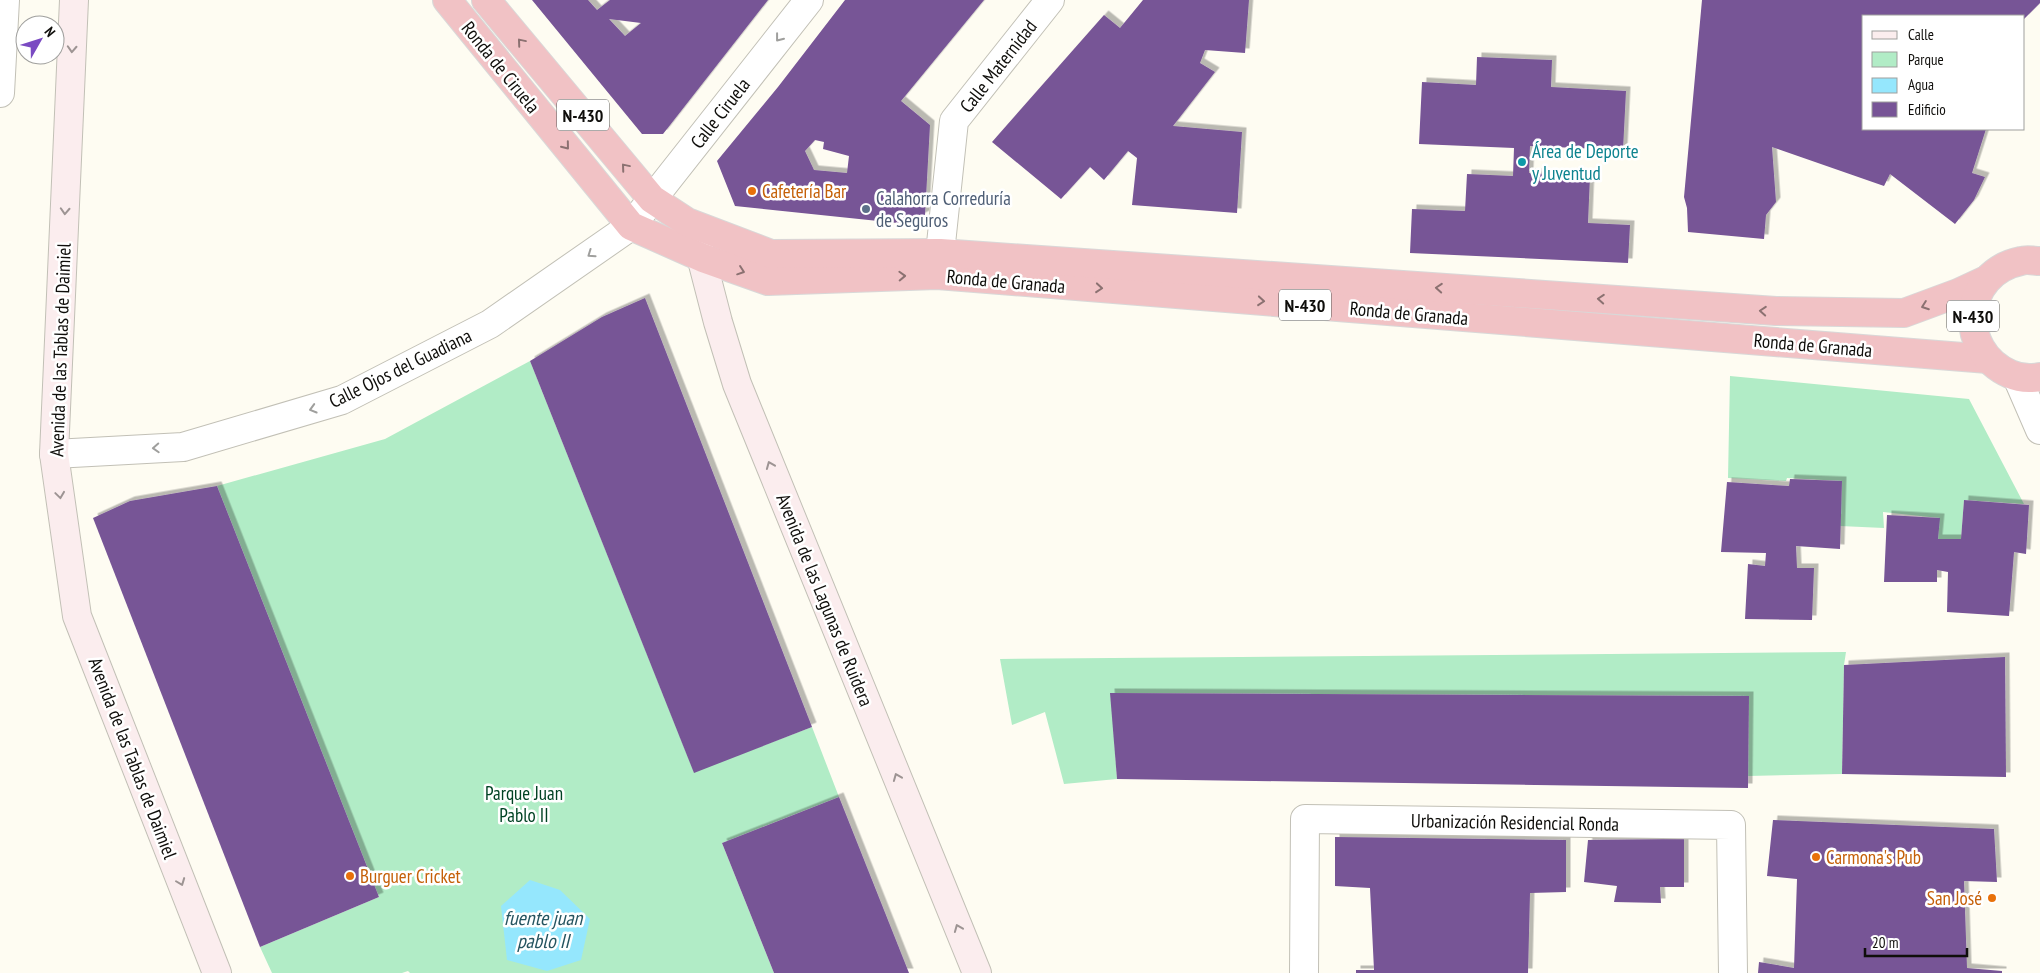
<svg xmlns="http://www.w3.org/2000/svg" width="2040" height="973" viewBox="0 0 2040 973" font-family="'PT Sans Narrow',sans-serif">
  <defs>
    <filter id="shadow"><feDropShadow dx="4.5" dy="-4.5" stdDeviation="0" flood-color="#0004"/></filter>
  </defs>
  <rect width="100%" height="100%" fill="#fefcf2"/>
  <g fill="#b1ecc6">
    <path d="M530,361L694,772L812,727L839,797L722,843L774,973H410L408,971L402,973H272L260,947L379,897L217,486L385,439Z"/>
    <path d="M1730,376L1969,399L2024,504L1964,500L1961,539H1938L1939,518L1883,512L1884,528L1840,526L1842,481L1787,478L1786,481L1728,478Z"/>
    <path d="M1846,652L1844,665L1842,774L1748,776L1749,696L1111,693L1117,779L1064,784L1045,712L1012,725L1000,659Z"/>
  </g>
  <path fill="#95e7fd" d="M530,880L560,890L590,919L581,960L547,971L507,960L501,906Z"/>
  <g fill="#775496" fill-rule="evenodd" filter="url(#shadow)">
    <path d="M532,0H588L597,10L610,0H768L663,134H642ZM609,19L641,23L625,36Z"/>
    <path d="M845,0H984L901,101L930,125L925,215L907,224L735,206L717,161L778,87ZM815,140L824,142L823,149L849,156L847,173L814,170L805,151Z"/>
    <path d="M1143,0H1249L1245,53L1205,50L1200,63L1215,72L1173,126L1242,132L1237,213L1132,205L1137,158L1128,151L1104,180L1090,167L1061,199L992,142L1104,15L1120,28Z"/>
    <path d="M1702,0H2040V3L2024,19V16H1864V129H1986L1972,173L1985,177L1974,200L1955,224L1890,174L1884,186L1772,147L1776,202L1766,215L1764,239L1688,232L1687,208L1684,197Z"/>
    <path d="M1477,57L1552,60L1551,87L1626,91L1623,150L1530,146L1529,173L1590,176L1588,223L1630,225L1628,263L1410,253L1412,209L1465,211L1467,174L1513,176L1514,148L1419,144L1422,82L1476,85Z"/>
    <path d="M645,298L812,727L694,773L530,361L602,317Z"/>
    <path d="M1790,479L1842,481L1840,549L1796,546L1797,568H1814L1812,620L1745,619L1748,564L1765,566L1766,553L1721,552L1727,482L1789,486Z"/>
    <path d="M217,486L379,897L260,947L93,518L130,501Z"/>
    <path d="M1964,500L2029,505L2026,554L2014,552L2009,616L1947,612L1948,572L1937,570V582H1884L1887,515L1940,518L1938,539H1961Z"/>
    <path d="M2005,657L2006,777L1842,774L1844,665Z"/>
    <path d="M1110,693L1749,696L1748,788L1117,779Z"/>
    <path d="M839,797L909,973H774L722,843Z"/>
    <path d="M1773,820L1994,829L1997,882L1964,881L1967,968L2002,971V973H1758L1759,962L1794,968L1797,879L1767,876Z"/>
    <path d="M1335,837L1566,840V892L1530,893L1528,973H1356V970H1374L1370,888L1335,886Z"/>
    <path d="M1684,839V887H1660L1661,903L1614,902L1617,886L1584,882L1588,840Z"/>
  </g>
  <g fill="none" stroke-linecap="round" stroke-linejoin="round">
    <defs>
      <g id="street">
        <path d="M0,93L5,0"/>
        <path d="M940,253L954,121L1050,0"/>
        <path d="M2017,377L2040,430"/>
        <path d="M54,454L183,447L342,400L490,324L631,226L809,0"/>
        <path d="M1304,973L1305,819L1731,825L1733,973"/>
      </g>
      <g id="secondary">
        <path d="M74,0L54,454L77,616L217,973"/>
        <path d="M696,237L718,322L737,384L977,973"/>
      </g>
      <g id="highway">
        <path d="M447,0L631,226L703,258L768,281L937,275L1988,359"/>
        <path d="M486,0L652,199L687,222L771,254L940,253L1776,311L1904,313L1958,293L1986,280"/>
        <path d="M2040,261C2034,261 2027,259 2021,261C1962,273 1956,350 2010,374C2019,378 2030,379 2040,377"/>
      </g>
    </defs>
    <use href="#street" stroke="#c2c0b6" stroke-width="30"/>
    <use href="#secondary" stroke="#c2c0b6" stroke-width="30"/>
    <use href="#highway" stroke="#d9d8d8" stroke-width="30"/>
    <use href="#street" stroke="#fff" stroke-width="28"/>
    <use href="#secondary" stroke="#fbedee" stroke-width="28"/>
    <use href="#highway" stroke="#f1c2c5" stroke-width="28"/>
  </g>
  <defs><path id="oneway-chevron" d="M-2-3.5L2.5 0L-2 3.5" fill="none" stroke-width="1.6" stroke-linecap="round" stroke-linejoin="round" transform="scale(1.25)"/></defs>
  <g stroke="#9f9f9d">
    <use href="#oneway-chevron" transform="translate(779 38) rotate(128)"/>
    <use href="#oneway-chevron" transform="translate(591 254) rotate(145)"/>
    <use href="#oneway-chevron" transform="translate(313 409) rotate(164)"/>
    <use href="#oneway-chevron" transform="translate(156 448) rotate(177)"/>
  </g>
  <g stroke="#8b7171">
    <use href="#oneway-chevron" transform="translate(521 42) rotate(-130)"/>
    <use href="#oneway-chevron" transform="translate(566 146) rotate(51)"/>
    <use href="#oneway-chevron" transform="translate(625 167) rotate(-130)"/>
    <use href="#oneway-chevron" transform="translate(741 271) rotate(19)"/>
    <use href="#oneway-chevron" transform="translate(902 276) rotate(-2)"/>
    <use href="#oneway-chevron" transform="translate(1099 288) rotate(5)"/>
    <use href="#oneway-chevron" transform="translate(1439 288) rotate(-176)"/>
    <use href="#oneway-chevron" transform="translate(1601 299) rotate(-176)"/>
    <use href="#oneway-chevron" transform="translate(1261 301) rotate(5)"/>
    <use href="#oneway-chevron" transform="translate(1925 306) rotate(160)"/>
    <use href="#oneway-chevron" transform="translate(1763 311) rotate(-176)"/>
  </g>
  <g stroke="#9d9493">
    <use href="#oneway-chevron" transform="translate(72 49) rotate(93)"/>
    <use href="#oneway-chevron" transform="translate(65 211) rotate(93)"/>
    <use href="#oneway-chevron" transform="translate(770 465) rotate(-112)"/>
    <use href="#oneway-chevron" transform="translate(60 495) rotate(82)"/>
    <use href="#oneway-chevron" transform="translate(897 777) rotate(-112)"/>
    <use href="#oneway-chevron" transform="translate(181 882) rotate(69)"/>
    <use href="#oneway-chevron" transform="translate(958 928) rotate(-112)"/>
  </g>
  <circle fill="#0f9aa8" stroke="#fff" stroke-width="2" cx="1522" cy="162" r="5"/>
  <g fill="#e8710a" stroke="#fff" stroke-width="2">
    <circle cx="752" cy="191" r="5"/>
    <circle cx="1816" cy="857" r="5"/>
    <circle cx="350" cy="876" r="5"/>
    <circle cx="1992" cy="898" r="5"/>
  </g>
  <circle fill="#5c6f8a" stroke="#fff" stroke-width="2" cx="866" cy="209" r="5"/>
  <g text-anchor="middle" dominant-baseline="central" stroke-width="5" stroke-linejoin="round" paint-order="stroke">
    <g fill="#fff" stroke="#575654" stroke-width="1">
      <rect x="557" y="99.5" width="52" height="31" rx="4"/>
      <rect x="1279" y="289.5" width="52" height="31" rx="4"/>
      <rect x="1947" y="300.5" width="52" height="31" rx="4"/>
    </g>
    <g font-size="18" font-weight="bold" fill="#0f0e0b">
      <text x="583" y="115">N-430</text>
      <text x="1305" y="305">N-430</text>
      <text x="1973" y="316">N-430</text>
    </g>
    <g font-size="19" fill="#0f0e0b" stroke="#fff">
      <text transform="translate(998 66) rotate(-52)">Calle Maternidad</text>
      <text transform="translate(501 67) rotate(51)">Ronda de Ciruela</text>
      <text transform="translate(720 113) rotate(-52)">Calle Ciruela</text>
      <text transform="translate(1006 281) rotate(5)">Ronda de Granada</text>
      <text transform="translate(1409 313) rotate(5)">Ronda de Granada</text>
      <text transform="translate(1813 345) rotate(5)">Ronda de Granada</text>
      <text transform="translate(60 350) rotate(-88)">Avenida de las Tablas de Daimiel</text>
      <text transform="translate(400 368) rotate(-26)">Calle Ojos del Guadiana</text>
      <text transform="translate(825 600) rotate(68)">Avenida de las Lagunas de Ruidera</text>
      <text transform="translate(133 758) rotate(69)">Avenida de las Tablas de Daimiel</text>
      <text transform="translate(1515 822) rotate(1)">Urbanización Residencial Ronda</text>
    </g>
    <g font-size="19" fill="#0d838f" stroke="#fff" text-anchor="start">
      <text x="1532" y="151">Área de Deporte<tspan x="1532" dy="22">y Juventud</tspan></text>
    </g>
    <g font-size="19" fill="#c56008" stroke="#fff" text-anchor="start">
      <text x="762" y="191">Cafetería Bar</text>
      <text x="1826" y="857">Carmona's Pub</text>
      <text x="360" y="876">Burguer Cricket</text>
      <text x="1982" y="898" text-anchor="end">San José</text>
    </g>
    <g font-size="19" fill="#4e5e75" stroke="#fff" text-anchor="start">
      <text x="876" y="198">Calahorra Correduría<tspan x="876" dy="22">de Seguros</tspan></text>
    </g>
    <g font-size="19" fill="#004223" stroke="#fff">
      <text x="524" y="793">Parque Juan<tspan x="524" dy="22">Pablo II</tspan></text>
    </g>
    <g font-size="20" font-style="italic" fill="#255460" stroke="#fff">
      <text x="543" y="918">fuente juan<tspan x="543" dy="23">pablo II</tspan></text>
    </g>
  </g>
  <rect x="1862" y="15" width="162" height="115" fill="#ffffff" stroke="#9f9f9d"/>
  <rect x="1872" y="31" width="25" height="8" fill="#fbedee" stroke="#9f9f9d"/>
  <text x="1908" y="40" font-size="15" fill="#0f0e0b">Calle</text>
  <rect x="1872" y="52" width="25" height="15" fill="#b1ecc6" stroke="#9f9f9d"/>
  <text x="1908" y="65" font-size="15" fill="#0f0e0b">Parque</text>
  <rect x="1872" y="78" width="25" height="15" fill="#95e7fd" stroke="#9f9f9d"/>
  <text x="1908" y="90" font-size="15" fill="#0f0e0b">Agua</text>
  <rect x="1872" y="102" width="25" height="15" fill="#775496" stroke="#9f9f9d"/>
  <text x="1908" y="115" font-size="15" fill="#0f0e0b">Edificio</text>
  <g transform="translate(40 40) rotate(51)"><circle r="24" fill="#ffffff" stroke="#9f9f9d"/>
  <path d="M0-4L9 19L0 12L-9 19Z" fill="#7a4ac2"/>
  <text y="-8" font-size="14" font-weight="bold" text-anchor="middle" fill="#0f0e0b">N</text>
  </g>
  <path d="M1865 948v8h102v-8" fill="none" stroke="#0f0e0b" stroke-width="2.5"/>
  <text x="1872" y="948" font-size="15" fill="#0f0e0b" stroke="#ffffff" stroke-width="4" paint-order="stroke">20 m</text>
</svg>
